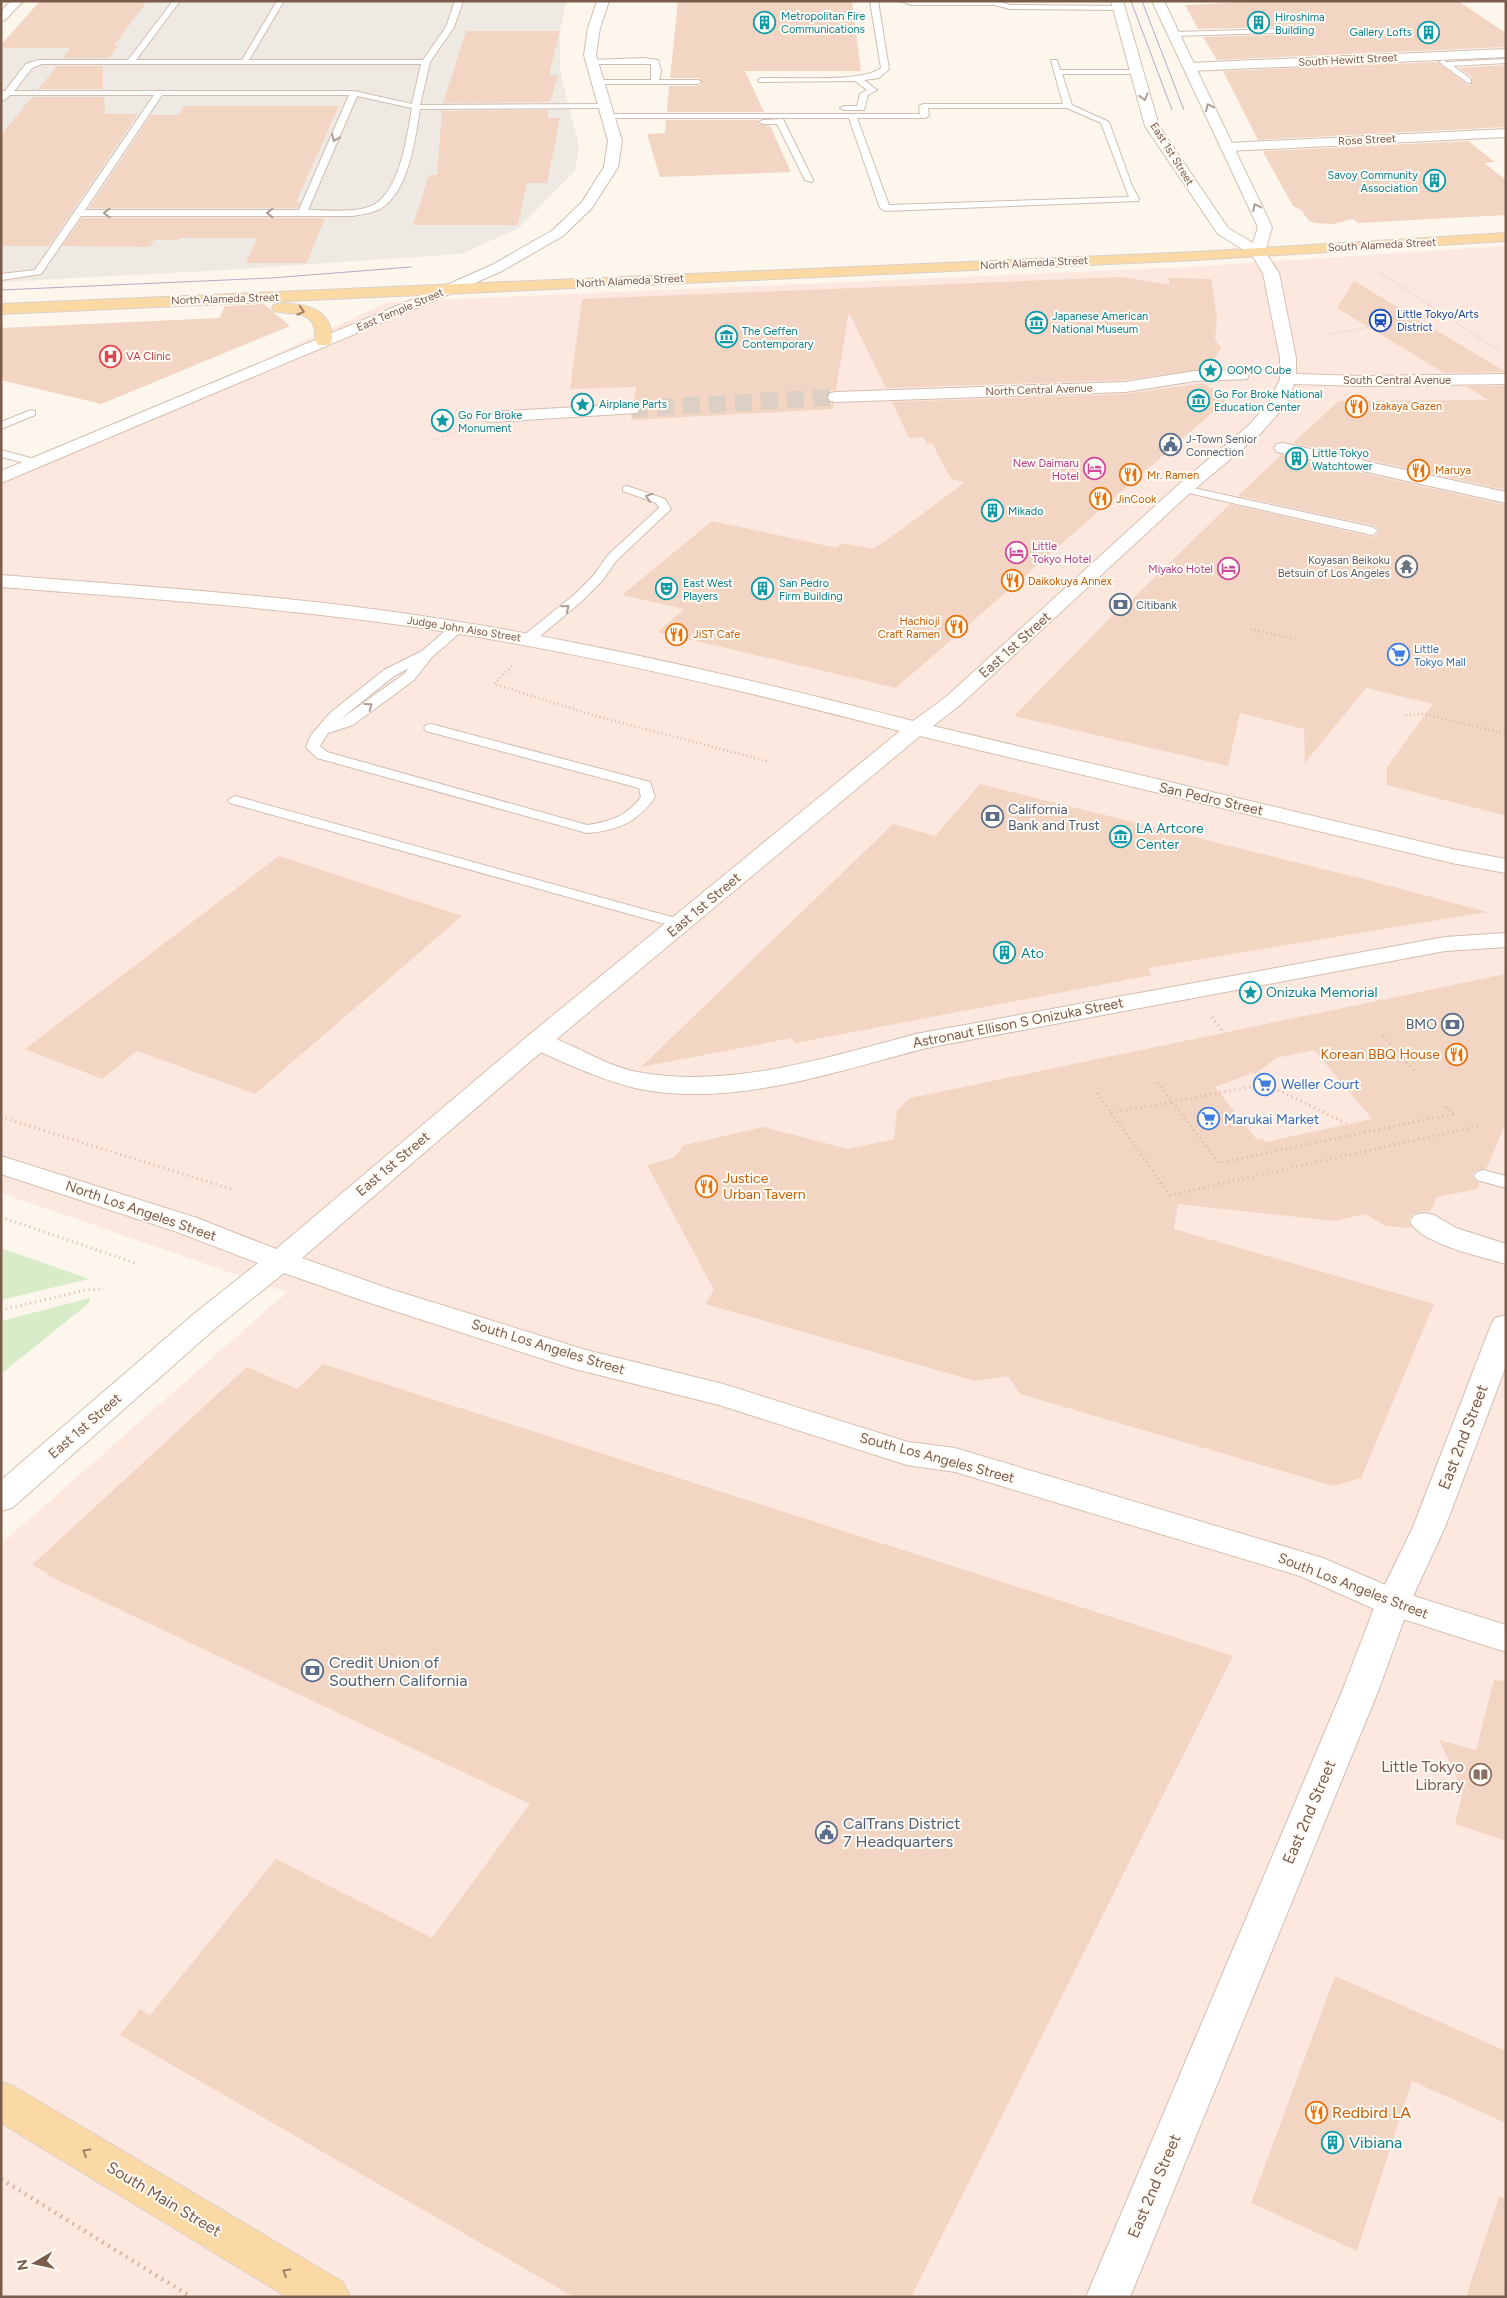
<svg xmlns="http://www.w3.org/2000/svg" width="1507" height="2298" viewBox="0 0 1507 2298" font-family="Figtree,sans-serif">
  <rect width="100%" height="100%" fill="#fdf6ec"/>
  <path fill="#fde8e0" d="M1506,246V2297H1V1544L287,1292L1,1193V482L388,302L1188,267Z"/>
  <path fill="#efe9e4" d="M40,1H567L560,31V70L579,146L575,171L519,228L461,254L226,270L1,282V45Z"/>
  <g fill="#d8ecc9">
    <path d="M1,1248L89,1279L1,1300Z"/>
    <path d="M90,1298L89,1303L1,1374V1321Z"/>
  </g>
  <g fill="#f3d5c3" fill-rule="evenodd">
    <path d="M40,1H147L114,46H118L109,58H63L70,48H1V45Z"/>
    <path d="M678,1H852L861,71H745L764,112H667L669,86H698L704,83L698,78H670Z"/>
    <path d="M1270,1H1458L1506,33V47L1217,60L1203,37L1275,35L1281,30L1278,27L1198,29L1185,5Z"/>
    <path d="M466,31H560L549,75H558L550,102L443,103Z"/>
    <path d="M1437,62L1468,85L1472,84V77L1458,68L1506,65V127L1258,140L1223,71Z"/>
    <path d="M57,66H103V89H38Z"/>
    <path d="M32,97H104L105,114H138L49,246H1V135Z"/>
    <path d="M184,106H339L296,202H301L298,208H89L151,115H178Z"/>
    <path d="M548,110V118H560L547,183H527L518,225H413L429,175H437L442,111Z"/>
    <path d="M666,120H759L758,124L770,126L791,172L660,177L647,134L665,133Z"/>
    <path d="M1468,141L1495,162L1484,163L1506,180V215L1358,223L1353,219L1333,224L1315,223L1309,221L1301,210L1293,206L1264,154V151Z"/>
    <path d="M82,218H325L307,263H246L257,238H179L178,240H154L150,247L62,246Z"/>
    <path d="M1122,277L1169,285V278L1211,279L1217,318L1215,339L1221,349L1206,369L1125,380L886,388L849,313L836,390L830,391L826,396L828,402L834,403L833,409L632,420V415L638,414L642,409L638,404L634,403L636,387L570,389L582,299Z"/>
    <path d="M1354,281L1506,372L1444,373L1337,308Z"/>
    <path d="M264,304L290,326L101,404L1,380V328L219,318L225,306Z"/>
    <path d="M1203,383L1228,399L896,688L658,632L684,609L622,595L712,521L837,548L841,543L873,549L898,532L965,482L951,479L932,443L927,444L924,437L909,438L892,402L1125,394Z"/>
    <path d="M1466,386H1506V490L1293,443L1339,401L1488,400Z"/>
    <path d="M1281,455L1506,505V816L1387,785V767L1433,704L1366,688L1305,763L1304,729L1240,713L1228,766L1014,716L1115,613H1118L1230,504L1372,537L1379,533V529L1372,525L1238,496Z"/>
    <path d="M980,784L1368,880L1487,912L1148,968L1152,975L795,1043L792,1038L641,1067L893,824L935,836Z"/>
    <path d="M279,856L462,916L255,1094L137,1051L102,1079L25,1049Z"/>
    <path d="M1506,974V1123L1486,1169L1476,1170L1472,1175L1476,1181L1480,1183L1477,1189L1437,1197L1430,1212L1424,1211L1412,1214L1408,1222L1412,1227L1408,1228L1385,1226L1366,1214L1334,1221L1178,1204L1174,1229L1434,1304L1361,1478L1333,1486L1020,1394L1008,1376L975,1381L705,1304L714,1290L647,1165L673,1158L684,1145L764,1127L848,1149L894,1139L897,1110L910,1098ZM1314,1050L1372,1119L1265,1142L1262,1138L1257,1140L1215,1087L1261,1070L1276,1058Z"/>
    <path d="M323,1364L1233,1656L911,2297H574L120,2035L140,2009L150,2015L276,1859L432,1938L530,1804L47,1575L49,1574L32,1565L247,1367L297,1389Z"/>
    <path d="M1494,1680L1506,1681V1841L1455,1824L1463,1791L1439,1740L1476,1750Z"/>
    <path d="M1335,1976L1506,2051V2123L1412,2081L1357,2251L1251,2203Z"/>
    <path d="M1499,2197L1506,2198V2297H1466Z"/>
  </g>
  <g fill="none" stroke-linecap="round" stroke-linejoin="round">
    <path stroke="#dcd0c4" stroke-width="17" stroke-dasharray="17 9" stroke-linecap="butt" d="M631,409L836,397"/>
    <defs>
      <g id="service">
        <path d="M173,1H180L136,60H242L277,1H284L249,60H423L446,27L455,1H463L454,27L430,62L420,105L605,104L609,106L605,108L420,109C415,139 409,192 380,209C372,213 362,214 353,216H81L41,274L1,280V274L35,270L154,95H10L3,101L1,91H5L26,64L38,60H128ZM42,64H421L412,104L354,91H14L32,68ZM162,95H349L299,210H85ZM357,96L412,108C407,136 400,196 369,207C350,213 327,210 308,210Z"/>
        <path d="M870,1H878L889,69L879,78L864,80L877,90L868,95L864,110H844L840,108L844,106H857L860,94L867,90L855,81L759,82L758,80L762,78C789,77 862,83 881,68Z"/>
        <path d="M901,1H997L1010,5L1118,6L1122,8L1118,10L1010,9L995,5H911Z"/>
        <path d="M1278,29L1279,31L1275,33L1175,36L1171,34L1175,32Z"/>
        <path d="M644,58L658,60L661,71L659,80H698L702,82L698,84H598L594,82L595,80H651V64H592L588,62L592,60Z"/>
        <path d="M1506,59V63L1453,66L1471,79V83H1468L1439,62L1443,60L1447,62Z"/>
        <path d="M1051,60H1057L1060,70H1137L1141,72L1137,74H1062L1072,105L1109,122L1132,186L1139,199L1138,201L885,211L880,208L849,118H608L604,116L608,114H920L919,106L923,104H1063ZM928,108H1067L1101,123L1129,197L889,205L857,118H925L929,116Z"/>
        <path d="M783,119L813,180L812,182L805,180L777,124H763L759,122L763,120Z"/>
        <path d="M31,410L35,411V415L1,429V422Z"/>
        <path d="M1,450L42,461L44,463L38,466L1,457Z"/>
        <path d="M627,486L665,499L671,509L616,561L602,581L582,601L533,642H523L522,639L523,636L574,595L594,575L608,555L659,508L656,503L623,491V487Z"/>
        <path d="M1184,486L1372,527L1378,531L1372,535L1180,491L1178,489Z"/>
        <path d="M457,624L462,625L463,628L462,631L432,657L414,680L353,725L328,733L320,746L327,752L587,825C610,822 627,816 641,797L639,788L426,731L424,728L426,725L431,724L650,782L655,797C638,822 617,831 587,833L317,758L306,747L311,735L330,713L384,670L422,651L452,625ZM409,668L404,674L338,721L394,676Z"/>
        <path d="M235,796L686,921L689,924L686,927H676L230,803L228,800Z"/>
        <path d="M1483,1170L1506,1176V1188L1477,1180L1474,1176L1477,1172Z"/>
      </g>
      <g id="pedestrian">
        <path d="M1241,370L1247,371L1249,375L1247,379L1195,381L1125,392L836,402L830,401L828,397L830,393L836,392L1125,382L1195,371Z"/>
        <path d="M631,404L637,405L640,409L637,413L492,422L486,421L483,417L486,413L492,412Z"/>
        <path d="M1283,443L1506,492V503L1277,452L1274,448L1277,444Z"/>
        <path d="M1506,933V947L1445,951L921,1049L912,1047L908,1041L912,1035L921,1033L1445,937Z"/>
        <path d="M1424,1213L1434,1215L1456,1228L1506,1244V1264C1480,1256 1424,1245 1410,1222L1414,1215Z"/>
      </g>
      <g id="minor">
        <path d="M11,1H23L5,20L1,21V11Z"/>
        <path d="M1506,49V57L1190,71L1184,67L1190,63Z"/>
        <path d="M1506,129V137L1228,151L1221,147L1228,143Z"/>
        <path d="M538,1033C572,1042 602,1065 637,1072C733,1090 829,1056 921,1033L930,1035L934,1041L930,1047C836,1071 733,1109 635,1088C598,1079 564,1062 529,1047L525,1041L529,1035Z"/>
      </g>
      <g id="tertiary">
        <path d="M597,1H609L600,28L596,55L622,141L618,167L592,208L563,236L502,271L452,293H442L439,290L442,287L492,265L553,230L582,202L604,167L608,141L584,55L588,28Z"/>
        <path d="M1506,1315V1366L1445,1527L1410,1603L1379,1689L1130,2297H1086L1343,1689L1376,1603L1413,1527L1491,1325L1495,1318Z"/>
      </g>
      <g id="secondary">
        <path d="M1111,1H1123L1159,126L1228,228L1253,243L1258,227L1152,1H1164L1272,227L1265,252L1279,273L1296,358V374L1362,376L1506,374V384L1362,386L1294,384L1286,405L1260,434L1190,493L960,705L933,726L1452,849L1506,859V873L1452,863L920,736L547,1047L302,1258L390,1289L586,1350L723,1384L908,1442L955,1448L1323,1558L1404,1593L1506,1625V1652L1381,1612L1300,1576L955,1472L907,1465L719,1405L571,1368L370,1303L284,1273L217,1327L12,1508L1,1511V1480L195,1313L258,1263L177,1232L1,1174V1156L197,1218L276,1249L529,1035L900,731C726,686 550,644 371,621C248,605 124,597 1,587V575C125,585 249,593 372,609C554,633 734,675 913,721L946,697L1178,485L1248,426L1269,403L1280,379V358L1263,273L1252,255L1218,234L1145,126Z"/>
        <path d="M447,285L455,290L452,293L1,483V471Z"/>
      </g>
      <g id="primary">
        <path d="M1506,233V241L1196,260L1,314V304L1196,252Z"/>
        <path d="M280,303C301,304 325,306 331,330C332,336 333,341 330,345H318C314,340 316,333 314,326C308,310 288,315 274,311L272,308L274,305Z"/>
        <path d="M1,2082L15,2087L343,2282L350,2297H287L1,2123Z"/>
      </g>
    </defs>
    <use href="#service" stroke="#d1beb0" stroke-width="2"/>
    <use href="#pedestrian" stroke="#d1beb0" stroke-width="2"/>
    <use href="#minor" stroke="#d1beb0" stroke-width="2"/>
    <use href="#tertiary" stroke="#d1beb0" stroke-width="2"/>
    <use href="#secondary" stroke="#d6c0b0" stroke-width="2"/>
    <use href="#primary" stroke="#dad1cd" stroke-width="2"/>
    <g stroke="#d9b8a5" stroke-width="2" stroke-dasharray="0.5 2.5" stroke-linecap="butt">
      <path d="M1381,273L1499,351"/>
      <path d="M1418,319L1444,315"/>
      <path d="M1326,335L1369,327"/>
      <path d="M430,441L464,430"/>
    </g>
    <g stroke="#d9b8a5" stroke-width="2.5" stroke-dasharray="1 3" stroke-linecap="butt">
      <path d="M1125,597L1132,599"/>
      <path d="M1251,629L1294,639"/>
      <path d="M512,666L494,684L596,716L770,762"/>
      <path d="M1406,715L1424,714L1506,734"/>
    </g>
    <g stroke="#d9b8a5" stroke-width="3" stroke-dasharray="1 4" stroke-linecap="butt">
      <path d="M1212,1017L1224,1033"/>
      <path d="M1383,1036L1415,1072"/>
      <path d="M1255,1072L1265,1084L1348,1124"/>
      <path d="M1265,1084L1172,1102L1219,1163L1453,1114L1445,1106"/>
      <path d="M1097,1093L1170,1195L1478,1126"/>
      <path d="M1111,1113L1172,1102L1157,1082"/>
      <path d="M1,1117L234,1190"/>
      <path d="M1,1217L135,1263"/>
      <path d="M1,1310L86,1290L104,1289"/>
    </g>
    <path stroke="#d9b8a5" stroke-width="4.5" stroke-dasharray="2 5" stroke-linecap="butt" d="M1,2179L191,2297"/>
    <use href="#service" fill="#fff" fill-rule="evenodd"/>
    <use href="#pedestrian" fill="#fff" fill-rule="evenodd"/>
    <use href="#minor" fill="#fff" fill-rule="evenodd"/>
    <use href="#tertiary" fill="#fff" fill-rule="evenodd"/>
    <use href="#secondary" fill="#fff" fill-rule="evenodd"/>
    <use href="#primary" fill="#fbd9a5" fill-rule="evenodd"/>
    <g stroke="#b9a8c9" stroke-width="1">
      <path d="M1131,1L1172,110"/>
      <path d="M1142,1L1184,110"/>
      <path d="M1,290L271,278L411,267"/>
    </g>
  </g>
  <defs><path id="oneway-chevron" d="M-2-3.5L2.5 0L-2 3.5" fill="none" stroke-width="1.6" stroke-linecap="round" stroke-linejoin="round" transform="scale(1.25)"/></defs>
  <g stroke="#af9d94">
    <use href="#oneway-chevron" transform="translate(1144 97) rotate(74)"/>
    <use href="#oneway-chevron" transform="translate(1209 107) rotate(-115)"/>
    <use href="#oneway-chevron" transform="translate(335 138) rotate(114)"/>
    <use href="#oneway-chevron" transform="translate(1256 207) rotate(-115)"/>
    <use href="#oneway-chevron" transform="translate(107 213) rotate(-180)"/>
    <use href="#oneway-chevron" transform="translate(270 213) rotate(-180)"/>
    <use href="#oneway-chevron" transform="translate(649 497) rotate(-162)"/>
    <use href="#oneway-chevron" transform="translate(566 608) rotate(-40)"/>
    <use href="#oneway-chevron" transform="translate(369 706) rotate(-36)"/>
  </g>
  <g stroke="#a18267">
    <use href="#oneway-chevron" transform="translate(301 311) rotate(17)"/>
    <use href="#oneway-chevron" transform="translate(86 2152) rotate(-149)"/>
    <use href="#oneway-chevron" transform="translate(286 2272) rotate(-149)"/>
  </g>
  <defs>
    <symbol id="building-ring" viewBox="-11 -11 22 22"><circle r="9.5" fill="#fffaf3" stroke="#0f9aa8" stroke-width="1.5"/><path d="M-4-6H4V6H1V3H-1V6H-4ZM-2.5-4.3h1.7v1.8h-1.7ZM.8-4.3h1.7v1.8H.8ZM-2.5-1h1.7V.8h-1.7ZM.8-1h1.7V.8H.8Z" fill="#0f9aa8"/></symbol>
    <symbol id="station-ring" viewBox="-11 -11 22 22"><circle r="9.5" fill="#fffaf3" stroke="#1a4fb4" stroke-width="1.5"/><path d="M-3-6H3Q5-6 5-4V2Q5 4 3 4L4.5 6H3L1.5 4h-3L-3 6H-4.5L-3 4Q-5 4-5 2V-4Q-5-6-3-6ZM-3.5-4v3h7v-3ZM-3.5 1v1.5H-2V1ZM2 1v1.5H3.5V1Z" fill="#1a4fb4"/></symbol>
    <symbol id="museum-ring" viewBox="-11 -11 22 22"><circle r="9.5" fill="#fffaf3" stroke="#0f9aa8" stroke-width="1.5"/><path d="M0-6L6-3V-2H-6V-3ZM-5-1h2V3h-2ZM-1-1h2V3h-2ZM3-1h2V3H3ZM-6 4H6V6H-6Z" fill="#0f9aa8"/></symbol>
    <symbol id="hospital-ring" viewBox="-11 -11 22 22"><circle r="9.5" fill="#fffaf3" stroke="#e0444e" stroke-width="1.5"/><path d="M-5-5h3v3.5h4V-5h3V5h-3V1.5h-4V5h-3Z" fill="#e0444e"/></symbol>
    <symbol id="sight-ring" viewBox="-11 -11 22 22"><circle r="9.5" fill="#fffaf3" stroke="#0f9aa8" stroke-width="1.5"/><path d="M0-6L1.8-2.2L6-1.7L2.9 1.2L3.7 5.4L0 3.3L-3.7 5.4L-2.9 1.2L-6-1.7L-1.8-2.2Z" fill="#0f9aa8"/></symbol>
    <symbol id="restaurant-ring" viewBox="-11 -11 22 22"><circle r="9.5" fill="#fffaf3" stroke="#e8710a" stroke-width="1.5"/><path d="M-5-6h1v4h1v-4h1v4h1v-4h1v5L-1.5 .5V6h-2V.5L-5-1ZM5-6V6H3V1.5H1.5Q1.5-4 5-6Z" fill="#e8710a"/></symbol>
    <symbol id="civic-ring" viewBox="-11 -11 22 22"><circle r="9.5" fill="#fffaf3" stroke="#5c6f8a" stroke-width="1.5"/><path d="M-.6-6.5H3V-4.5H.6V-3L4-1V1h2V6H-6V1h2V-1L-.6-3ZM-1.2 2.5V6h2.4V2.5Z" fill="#5c6f8a"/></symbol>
    <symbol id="hotel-ring" viewBox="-11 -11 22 22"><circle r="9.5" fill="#fffaf3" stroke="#d1479c" stroke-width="1.5"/><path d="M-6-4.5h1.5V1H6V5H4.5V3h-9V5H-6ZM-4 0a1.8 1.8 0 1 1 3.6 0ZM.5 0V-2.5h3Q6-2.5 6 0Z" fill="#d1479c"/></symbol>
    <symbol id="temple-ring" viewBox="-11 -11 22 22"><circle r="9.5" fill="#fffaf3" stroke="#6b7280" stroke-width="1.5"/><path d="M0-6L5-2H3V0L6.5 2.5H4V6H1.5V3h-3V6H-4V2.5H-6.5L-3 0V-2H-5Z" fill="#6b7280"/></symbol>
    <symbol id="theatre-ring" viewBox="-11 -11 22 22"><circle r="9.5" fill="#fffaf3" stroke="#0f9aa8" stroke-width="1.5"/><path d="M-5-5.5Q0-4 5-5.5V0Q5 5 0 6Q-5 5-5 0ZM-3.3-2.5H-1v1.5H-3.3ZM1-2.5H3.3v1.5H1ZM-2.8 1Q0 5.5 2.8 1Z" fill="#0f9aa8"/></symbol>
    <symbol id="bank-ring" viewBox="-11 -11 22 22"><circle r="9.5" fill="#fffaf3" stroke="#5c6f8a" stroke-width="1.5"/><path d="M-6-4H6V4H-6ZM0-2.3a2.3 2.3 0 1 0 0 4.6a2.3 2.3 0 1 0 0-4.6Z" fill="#5c6f8a"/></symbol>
    <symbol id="supermarket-ring" viewBox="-11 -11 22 22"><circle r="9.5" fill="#fffaf3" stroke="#3f7fe0" stroke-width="1.5"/><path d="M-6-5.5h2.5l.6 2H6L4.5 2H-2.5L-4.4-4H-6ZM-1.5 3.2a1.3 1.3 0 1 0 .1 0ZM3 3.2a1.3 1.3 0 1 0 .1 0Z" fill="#3f7fe0"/></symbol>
    <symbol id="library-ring" viewBox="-11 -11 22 22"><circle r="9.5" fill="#fffaf3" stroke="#8d6e63" stroke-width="1.5"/><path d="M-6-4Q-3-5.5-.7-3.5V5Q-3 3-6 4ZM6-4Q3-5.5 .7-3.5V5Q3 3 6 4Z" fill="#8d6e63"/></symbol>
  </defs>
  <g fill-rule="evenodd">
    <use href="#building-ring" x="752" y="10" width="25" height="25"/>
    <use href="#building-ring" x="1246" y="10" width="25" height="25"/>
    <use href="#building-ring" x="1416" y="20" width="25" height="25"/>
    <use href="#building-ring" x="1422" y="168" width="25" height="25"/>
    <use href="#station-ring" x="1368" y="308" width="25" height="25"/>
    <use href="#museum-ring" x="1024" y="310" width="25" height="25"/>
    <use href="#museum-ring" x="714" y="324" width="25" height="25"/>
    <use href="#hospital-ring" x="98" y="344" width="25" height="25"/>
    <use href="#sight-ring" x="1198" y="358" width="25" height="25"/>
    <use href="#museum-ring" x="1186" y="388" width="25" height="25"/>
    <use href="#sight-ring" x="570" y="392" width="25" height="25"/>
    <use href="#restaurant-ring" x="1344" y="394" width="25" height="25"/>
    <use href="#sight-ring" x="430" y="408" width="25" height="25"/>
    <use href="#civic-ring" x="1158" y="432" width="25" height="25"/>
    <use href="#building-ring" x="1284" y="446" width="25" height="25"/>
    <use href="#hotel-ring" x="1082" y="456" width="25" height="25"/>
    <use href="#restaurant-ring" x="1406" y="458" width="25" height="25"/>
    <use href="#restaurant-ring" x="1118" y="462" width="25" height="25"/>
    <use href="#restaurant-ring" x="1088" y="486" width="25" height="25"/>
    <use href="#building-ring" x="980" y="498" width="25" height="25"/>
    <use href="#hotel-ring" x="1004" y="540" width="25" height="25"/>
    <use href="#temple-ring" x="1394" y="554" width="25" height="25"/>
    <use href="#hotel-ring" x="1216" y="556" width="25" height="25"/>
    <use href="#restaurant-ring" x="1000" y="568" width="25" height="25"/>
    <use href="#theatre-ring" x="654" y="576" width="25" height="25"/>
    <use href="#building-ring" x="750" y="576" width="25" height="25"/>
    <use href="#bank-ring" x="1108" y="592" width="25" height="25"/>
    <use href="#restaurant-ring" x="944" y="614" width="25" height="25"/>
    <use href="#restaurant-ring" x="664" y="622" width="25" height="25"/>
    <use href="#supermarket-ring" x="1386" y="642" width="25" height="25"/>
    <use href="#bank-ring" x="980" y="804" width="25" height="25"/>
    <use href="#museum-ring" x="1108" y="824" width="25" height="25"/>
    <use href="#building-ring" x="992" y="940" width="25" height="25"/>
    <use href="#sight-ring" x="1238" y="980" width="25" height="25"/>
    <use href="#bank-ring" x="1440" y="1012" width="25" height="25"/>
    <use href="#restaurant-ring" x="1444" y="1042" width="25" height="25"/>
    <use href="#supermarket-ring" x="1252" y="1072" width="25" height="25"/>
    <use href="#supermarket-ring" x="1196" y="1106" width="25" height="25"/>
    <use href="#restaurant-ring" x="694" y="1174" width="25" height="25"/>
    <use href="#bank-ring" x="300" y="1658" width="25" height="25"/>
    <use href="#library-ring" x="1468" y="1762" width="25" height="25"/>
    <use href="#civic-ring" x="814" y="1820" width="25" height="25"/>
    <use href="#restaurant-ring" x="1304" y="2100" width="25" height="25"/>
    <use href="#building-ring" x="1320" y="2130" width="25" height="25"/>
  </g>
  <g text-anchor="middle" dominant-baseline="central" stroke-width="4" stroke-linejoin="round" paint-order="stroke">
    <g font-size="11" fill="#0d838f" stroke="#fffaf3" text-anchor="start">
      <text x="781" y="16">Metropolitan Fire<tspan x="781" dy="13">Communications</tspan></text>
      <text x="1275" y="17">Hiroshima<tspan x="1275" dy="13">Building</tspan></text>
      <text x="1412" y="32" text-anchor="end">Gallery Lofts</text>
      <text x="1418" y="175" text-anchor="end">Savoy Community<tspan x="1418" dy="13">Association</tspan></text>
      <text x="1052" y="316">Japanese American<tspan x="1052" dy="13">National Museum</tspan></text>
      <text x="742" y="331">The Geffen<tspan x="742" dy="13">Contemporary</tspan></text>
      <text x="1227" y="370">OOMO Cube</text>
      <text x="1214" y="394">Go For Broke National<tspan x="1214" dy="13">Education Center</tspan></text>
      <text x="599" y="404">Airplane Parts</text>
      <text x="458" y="415">Go For Broke<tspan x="458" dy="13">Monument</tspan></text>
      <text x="1312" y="453">Little Tokyo<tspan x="1312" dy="13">Watchtower</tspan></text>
      <text x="1008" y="511">Mikado</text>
      <text x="683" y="583">East West<tspan x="683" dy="13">Players</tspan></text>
      <text x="779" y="583">San Pedro<tspan x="779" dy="13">Firm Building</tspan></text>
    </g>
    <g font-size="11" fill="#7a5c4d" stroke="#fffaf3">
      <text transform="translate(1348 60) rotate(-3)">South Hewitt Street</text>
      <text transform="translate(1367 140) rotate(-3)">Rose Street</text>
      <text transform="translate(1172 154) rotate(58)">East 1st Street</text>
      <text transform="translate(1382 245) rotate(-3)">South Alameda Street</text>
      <text transform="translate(1034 263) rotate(-3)">North Alameda Street</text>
      <text transform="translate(630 281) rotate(-3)">North Alameda Street</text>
      <text transform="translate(225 299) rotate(-2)">North Alameda Street</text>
      <text transform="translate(400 310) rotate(-23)">East Temple Street</text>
      <text x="1397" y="380">South Central Avenue</text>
      <text transform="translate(1039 390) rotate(-2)">North Central Avenue</text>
      <text transform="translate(464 629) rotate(9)">Judge John Aiso Street</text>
    </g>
    <g font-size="11" fill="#164399" stroke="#fffaf3" text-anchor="start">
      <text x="1397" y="314">Little Tokyo/Arts<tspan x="1397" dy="13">District</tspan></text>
    </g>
    <g font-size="11" fill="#be3a42" stroke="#fffaf3" text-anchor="start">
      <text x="126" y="356">VA Clinic</text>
    </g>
    <g font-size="11" fill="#c56008" stroke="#fffaf3" text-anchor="start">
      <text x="1372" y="406">Izakaya Gazen</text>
      <text x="1435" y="470">Maruya</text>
      <text x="1147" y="475">Mr. Ramen</text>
      <text x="1116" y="499">JinCook</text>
      <text x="1028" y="581">Daikokuya Annex</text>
      <text x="940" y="621" text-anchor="end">Hachioji<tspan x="940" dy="13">Craft Ramen</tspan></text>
      <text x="693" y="634">JiST Cafe</text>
    </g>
    <g font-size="11" fill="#4e5e75" stroke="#fffaf3" text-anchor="start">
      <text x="1186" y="439">J-Town Senior<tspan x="1186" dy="13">Connection</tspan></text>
      <text x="1136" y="605">Citibank</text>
    </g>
    <g font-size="11" fill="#b23c85" stroke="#fffaf3" text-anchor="end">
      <text x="1079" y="463">New Daimaru<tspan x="1079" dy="13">Hotel</tspan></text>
      <text x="1032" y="546" text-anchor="start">Little<tspan x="1032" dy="13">Tokyo Hotel</tspan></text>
      <text x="1213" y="569">Miyako Hotel</text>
    </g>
    <g font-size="11" fill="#5b616d" stroke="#fffaf3" text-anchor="end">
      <text x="1390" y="560">Koyasan Beikoku<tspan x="1390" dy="13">Betsuin of Los Angeles</tspan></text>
    </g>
    <g font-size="11" fill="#366cbe" stroke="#fffaf3" text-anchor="start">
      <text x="1414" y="649">Little<tspan x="1414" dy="13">Tokyo Mall</tspan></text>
    </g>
    <g font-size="14" fill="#7a5c4d" stroke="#fffaf3">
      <text transform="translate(1015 645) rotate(-42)">East 1st Street</text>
      <text transform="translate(1211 799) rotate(13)">San Pedro Street</text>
      <text transform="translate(704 905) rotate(-40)">East 1st Street</text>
      <text transform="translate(1018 1023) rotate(-11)">Astronaut Ellison S Onizuka Street</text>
      <text transform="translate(393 1164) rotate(-40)">East 1st Street</text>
      <text transform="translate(141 1211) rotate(19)">North Los Angeles Street</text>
      <text transform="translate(548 1347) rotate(17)">South Los Angeles Street</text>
      <text transform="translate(85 1426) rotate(-41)">East 1st Street</text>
      <text transform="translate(937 1458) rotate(15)">South Los Angeles Street</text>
      <text transform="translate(1353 1586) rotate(21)">South Los Angeles Street</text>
    </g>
    <g font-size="14" fill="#4e5e75" stroke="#fffaf3" text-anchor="start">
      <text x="1008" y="809">California<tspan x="1008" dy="16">Bank and Trust</tspan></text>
      <text x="1437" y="1024" text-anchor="end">BMO</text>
    </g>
    <g font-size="14" fill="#0d838f" stroke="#fffaf3" text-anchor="start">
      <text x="1136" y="828">LA Artcore<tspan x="1136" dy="16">Center</tspan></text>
      <text x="1021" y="953">Ato</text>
      <text x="1266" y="992">Onizuka Memorial</text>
    </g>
    <g font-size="14" fill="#c56008" stroke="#fffaf3" text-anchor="end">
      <text x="1440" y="1054">Korean BBQ House</text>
      <text x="723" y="1178" text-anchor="start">Justice<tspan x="723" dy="16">Urban Tavern</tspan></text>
    </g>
    <g font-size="14" fill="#366cbe" stroke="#fffaf3" text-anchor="start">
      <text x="1281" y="1084">Weller Court</text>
      <text x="1224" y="1119">Marukai Market</text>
    </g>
    <g font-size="16" fill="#7a5c4d" stroke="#fffaf3">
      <text transform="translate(1463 1437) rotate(-69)">East 2nd Street</text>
      <text transform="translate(1309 1812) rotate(-67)">East 2nd Street</text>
      <text transform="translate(1154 2186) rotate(-67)">East 2nd Street</text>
      <text transform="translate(164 2199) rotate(31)">South Main Street</text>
    </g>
    <g font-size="16" fill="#4e5e75" stroke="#fffaf3" text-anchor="start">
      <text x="329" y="1662">Credit Union of<tspan x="329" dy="18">Southern California</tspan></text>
      <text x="843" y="1823">CalTrans District<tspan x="843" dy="18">7 Headquarters</tspan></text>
    </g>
    <g font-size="16" fill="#785e54" stroke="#fffaf3" text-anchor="end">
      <text x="1464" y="1766">Little Tokyo<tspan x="1464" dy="18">Library</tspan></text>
    </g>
    <g font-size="16" fill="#c56008" stroke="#fffaf3" text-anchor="start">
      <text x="1332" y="2112">Redbird LA</text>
    </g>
    <g font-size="16" fill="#0d838f" stroke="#fffaf3" text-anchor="start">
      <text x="1349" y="2142">Vibiana</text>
    </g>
  </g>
  <rect width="1507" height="2298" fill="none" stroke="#7a5c4d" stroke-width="5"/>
  <g transform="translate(35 2263) rotate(261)" stroke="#fffaf3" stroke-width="4" paint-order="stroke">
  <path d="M0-4L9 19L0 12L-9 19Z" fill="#7a5c4d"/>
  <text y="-8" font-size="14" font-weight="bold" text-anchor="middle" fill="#7a5c4d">N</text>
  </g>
</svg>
